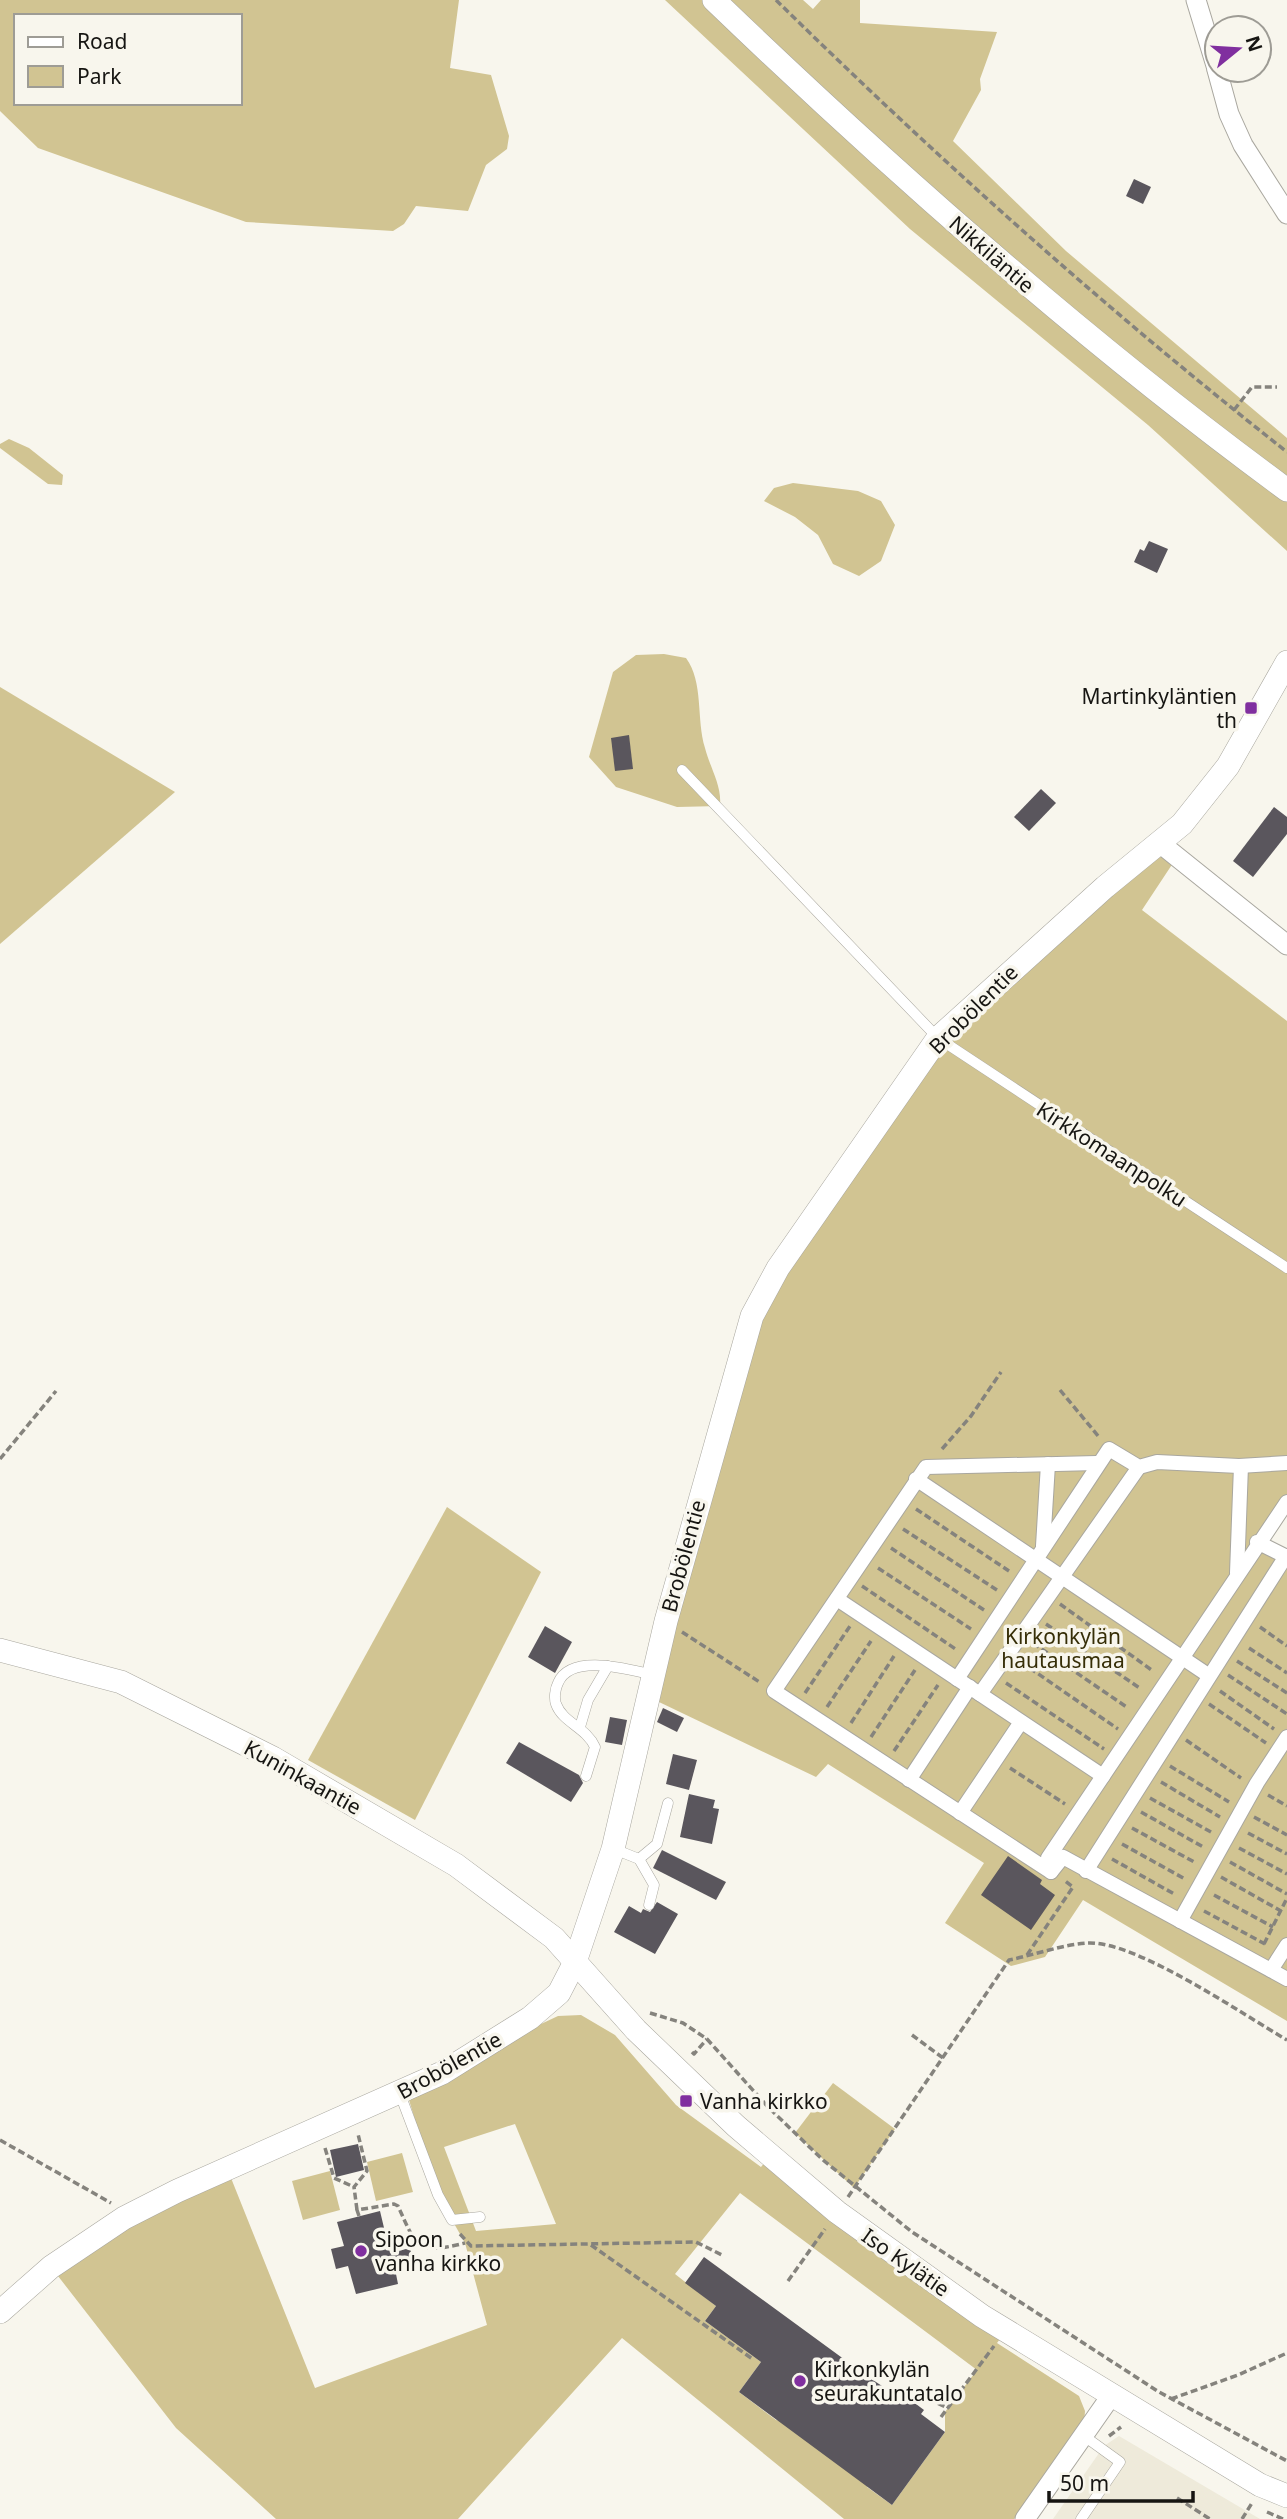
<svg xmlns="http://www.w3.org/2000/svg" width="1287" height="2519" viewBox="0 0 1287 2519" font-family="'Noto Sans',sans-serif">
  <rect width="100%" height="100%" fill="#f8f6ed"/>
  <path fill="#eeeada" d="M1119,2436L1260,2519H1053L1104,2446Z"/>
  <g fill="#d1c492" fill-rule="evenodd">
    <path d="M0,0H459L450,68L491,75L509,136L507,149L486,165L468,211L416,206L404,224L393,231L246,222L38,148L0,111ZM16,16H240V103H16Z"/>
    <path d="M665,0H803L813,9L821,0H860V23L997,32L980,79L981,90L953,141L1066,251L1287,438V551L1148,425L910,229Z"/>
    <path d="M9,439L29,448L63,475L62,485L48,484L0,448V444Z"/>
    <path d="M793,483L858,491L881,501L895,525L881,561L859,576L833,564L818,535L795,517L764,501L774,488Z"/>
    <path d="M664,654L686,658C704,683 696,719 705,748C710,768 722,785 720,806L677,807L616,787L589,757L613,672L636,655Z"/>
    <path d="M0,687L175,792L0,944Z"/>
    <path d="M1161,844L1177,857L1142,910L1287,1021V1510L1264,1544L1287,1554V2021L1083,1900L1045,1957L1011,1966L945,1923L984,1863L828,1764L816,1777L659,1702L666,1621L752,1316L938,1038Z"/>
    <path d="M447,1507L541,1572L415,1820L308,1760Z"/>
    <path d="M581,2015L615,2035L676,2105L761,2167L770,2156L1000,2339L997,2343L1079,2396L1085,2411L1084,2424L1014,2519H844L622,2338L458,2519H276L176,2428L51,2267L227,2168L315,2388L487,2325L465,2243L438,2195L409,2100L524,2032L558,2016ZM515,2124L556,2224L476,2231L444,2147ZM740,2193L977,2370L945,2412V2432L892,2505L867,2487L898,2445L776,2420L739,2392L761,2362L705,2321L716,2306L675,2274Z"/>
    <path d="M833,2083L895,2129L854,2188L795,2133Z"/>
    <path d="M402,2153L413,2192L376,2201L367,2162Z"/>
    <path d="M330,2171L340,2210L303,2220L292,2181Z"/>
  </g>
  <g fill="#5a565d">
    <path d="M1134,179L1151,187L1143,204L1126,196Z"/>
    <path d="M1149,541L1168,549L1157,573L1134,562L1140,549L1144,551Z"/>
    <path d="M629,735L633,769L615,771L611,738Z"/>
    <path d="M1041,789L1056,803L1029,831L1014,817Z"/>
    <path d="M1274,807L1287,817V834L1253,877L1233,861Z"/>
    <path d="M545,1626L572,1642L555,1673L528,1657Z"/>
    <path d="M663,1708L684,1718L677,1732L657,1722Z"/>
    <path d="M610,1717L627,1720L622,1745L605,1742Z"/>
    <path d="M519,1742L579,1775L583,1783L571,1802L506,1763Z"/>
    <path d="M673,1754L697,1760L689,1790L666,1784Z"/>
    <path d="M689,1794L715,1800L713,1808L719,1809L712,1844L680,1837Z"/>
    <path d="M662,1850L726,1882L716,1900L653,1868Z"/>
    <path d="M1008,1856L1042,1880L1040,1884L1055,1895L1031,1930L981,1895Z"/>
    <path d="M657,1902L678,1914L655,1954L614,1932L629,1906L641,1913L643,1909L650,1912Z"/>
    <path d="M358,2144L364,2170L336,2177L330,2150Z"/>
    <path d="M380,2211L390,2253L410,2248L415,2269L396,2274L398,2284L356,2294L348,2266L336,2269L331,2249L344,2246L337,2222Z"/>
    <path d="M704,2257L867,2376L897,2396L900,2392L924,2410L921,2414L945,2432L892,2505L739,2392L761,2362L705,2321L716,2306L685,2283Z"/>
  </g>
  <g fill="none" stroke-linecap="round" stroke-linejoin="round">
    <defs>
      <g id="service">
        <path d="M682,770L938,1038L1287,1268"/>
        <path d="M580,1727L588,1700L608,1666"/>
        <path d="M586,1776L595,1747C586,1727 563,1723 556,1704C554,1698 555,1689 558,1683C571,1652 630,1670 654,1675"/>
        <path d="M614,1849L639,1859L654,1885L649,1905"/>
        <path d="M639,1859L657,1844L668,1803"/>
        <path d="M400,2094L438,2195L452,2220L480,2217"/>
        <path d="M1081,2519L1120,2462L1084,2436"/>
      </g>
      <g id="pedestrian">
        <path d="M1097,1463L926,1467L774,1691L1051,1872L1063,1857L1287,1979"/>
        <path d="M916,1479L1208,1675"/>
        <path d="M1257,1542L1287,1557"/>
        <path d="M1043,1546L1048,1464"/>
        <path d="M1237,1573L1241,1466"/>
        <path d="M837,1599L1103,1776"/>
        <path d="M957,1679L1109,1449L1139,1467L1157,1462L1239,1466L1287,1463"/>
        <path d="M980,1694L1139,1467"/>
        <path d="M909,1780L970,1687"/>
        <path d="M960,1813L1021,1722"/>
        <path d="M1086,1871L1286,1556"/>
        <path d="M1051,1872L1048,1858L1287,1502"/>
        <path d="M1180,1921L1257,1783L1287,1737"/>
        <path d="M1271,1970L1287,1945"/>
      </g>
      <g id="minor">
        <path d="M1196,0L1217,69"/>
        <path d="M1217,70L1229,114L1243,145L1287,214"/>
        <path d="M1161,844L1287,945"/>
        <path d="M1025,2519L1111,2396"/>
      </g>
      <g id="tertiary">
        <path d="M714,0C895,174 1084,341 1287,490"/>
        <path d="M0,1650L121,1682L273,1758L456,1865L554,1938L636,2030L736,2126L837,2212L982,2316L1260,2485L1287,2496"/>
        <path d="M0,2312L51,2267L124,2218L177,2191L442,2073L530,2018L559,1993L575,1962L613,1849L666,1621L752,1316L778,1268L938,1038L1105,887L1182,824L1228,766L1287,662"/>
      </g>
    </defs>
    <use href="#service" stroke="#a9a79f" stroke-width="11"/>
    <use href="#pedestrian" stroke="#a9a79f" stroke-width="16"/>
    <use href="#minor" stroke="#a9a79f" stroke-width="21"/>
    <use href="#tertiary" stroke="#a9a79f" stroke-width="24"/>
    <g stroke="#85837d" stroke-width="3.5" stroke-dasharray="7 3.5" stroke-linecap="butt">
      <path d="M776,0C939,160 1108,311 1287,452"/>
      <path d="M1234,410L1252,387H1277"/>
      <path d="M1060,1390L1099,1437"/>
      <path d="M942,1449L971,1416L1001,1372"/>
      <path d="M0,1459L56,1391"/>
      <path d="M916,1509L1009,1571"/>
      <path d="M903,1529L997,1590"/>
      <path d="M891,1548L984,1610"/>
      <path d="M878,1568L971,1629"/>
      <path d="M862,1586L957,1650"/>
      <path d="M1060,1604L1153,1671"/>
      <path d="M1046,1624L1141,1689"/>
      <path d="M1260,1627L1287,1646"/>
      <path d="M682,1632L761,1683"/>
      <path d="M1033,1643L1128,1708"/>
      <path d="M1249,1648L1287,1673"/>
      <path d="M1237,1661L1287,1693"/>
      <path d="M1021,1662L1118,1729"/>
      <path d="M1228,1675L1287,1714"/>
      <path d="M1006,1683L1104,1749"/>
      <path d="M1220,1691L1274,1729"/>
      <path d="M805,1693L850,1626"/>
      <path d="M1209,1704L1266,1743"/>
      <path d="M827,1707L871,1641"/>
      <path d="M851,1723L894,1656"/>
      <path d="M871,1737L915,1670"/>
      <path d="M1186,1740L1241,1778"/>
      <path d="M894,1751L938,1685"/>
      <path d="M1170,1766L1229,1802"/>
      <path d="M1010,1768L1065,1804"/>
      <path d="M1161,1782L1220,1817"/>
      <path d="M1268,1795L1287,1806"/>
      <path d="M1150,1798L1211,1832"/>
      <path d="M1141,1812L1205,1848"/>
      <path d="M1254,1817L1287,1835"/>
      <path d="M1132,1828L1196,1863"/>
      <path d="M1248,1833L1287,1854"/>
      <path d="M1122,1844L1185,1879"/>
      <path d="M1239,1848L1287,1874"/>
      <path d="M1112,1859L1176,1895"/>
      <path d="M1230,1862L1287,1894"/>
      <path d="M1221,1877L1281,1911"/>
      <path d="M1214,1895L1273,1927"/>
      <path d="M1204,1911L1265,1944"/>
      <path d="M1264,1944L1287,1898"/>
      <path d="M1027,1955L1073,1887L1064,1880"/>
      <path d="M650,2013L683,2023L707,2039L768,2107L823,2160L912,2232L1159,2392L1287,2461"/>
      <path d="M912,2035L943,2058"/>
      <path d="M692,2052L694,2054L707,2039"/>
      <path d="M0,2140L111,2203"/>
      <path d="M325,2148L334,2178L354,2187"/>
      <path d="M848,2197L1009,1960C1034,1955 1061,1945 1087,1943C1135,1940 1242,2014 1287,2040"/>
      <path d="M357,2210L354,2187L367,2171L358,2134"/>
      <path d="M359,2216L357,2210L394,2204L398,2206C417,2248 417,2255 465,2243"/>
      <path d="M460,2234L471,2246L696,2242L722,2255"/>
      <path d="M591,2245L754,2360"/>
      <path d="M788,2281L825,2229"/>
      <path d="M1171,2399L1238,2375L1287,2353"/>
      <path d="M911,2400L917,2394L948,2408"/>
      <path d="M941,2417L994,2346"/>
      <path d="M1109,2436L1121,2427"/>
      <path d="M1177,2498L1210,2519"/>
      <path d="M1267,2512L1283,2519"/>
      <path d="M1242,2519L1252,2503"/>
    </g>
    <use href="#service" stroke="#fff" stroke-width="10"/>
    <use href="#pedestrian" stroke="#fff" stroke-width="14"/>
    <use href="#minor" stroke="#fff" stroke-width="19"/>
    <use href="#tertiary" stroke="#fff" stroke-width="23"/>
  </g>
  <g fill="#802f9f" stroke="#f8f6ed" stroke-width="2.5">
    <rect x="1244" y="701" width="14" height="14" rx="3.5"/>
    <rect x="679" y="2094" width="14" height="14" rx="3.5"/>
    <circle cx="361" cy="2251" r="7"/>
    <circle cx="800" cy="2381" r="7"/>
  </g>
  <g text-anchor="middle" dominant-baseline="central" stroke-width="7" stroke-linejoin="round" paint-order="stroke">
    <g font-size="21" fill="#161512" stroke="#f8f6ed">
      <text transform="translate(992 254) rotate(41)">Nikkiläntie</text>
      <text transform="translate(973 1009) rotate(-45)">Brobölentie</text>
      <text transform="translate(1112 1154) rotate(33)">Kirkkomaanpolku</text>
      <text transform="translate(683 1556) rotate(-75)">Brobölentie</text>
      <text transform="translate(303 1777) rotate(29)">Kuninkaantie</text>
      <text transform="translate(449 2065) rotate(-29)">Brobölentie</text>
      <text transform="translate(906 2262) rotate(35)">Iso Kylätie</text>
    </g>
    <g font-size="21" fill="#161512" stroke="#f8f6ed" text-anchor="start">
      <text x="1237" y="696" text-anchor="end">Martinkyläntien<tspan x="1237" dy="24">th</tspan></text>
      <text x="700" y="2101">Vanha kirkko</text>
      <text x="375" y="2239">Sipoon<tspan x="375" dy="24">vanha kirkko</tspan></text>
      <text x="814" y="2369">Kirkonkylän<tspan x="814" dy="24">seurakuntatalo</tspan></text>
    </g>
    <g font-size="21" fill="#362e07" stroke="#f8f6ed">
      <text x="1063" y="1636">Kirkonkylän<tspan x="1063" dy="24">hautausmaa</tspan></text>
    </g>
  </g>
  <rect x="14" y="14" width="228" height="91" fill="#f8f6ed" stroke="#9e9c95" stroke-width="2"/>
  <rect x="28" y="37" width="35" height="10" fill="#ffffff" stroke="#9e9c95" stroke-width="2"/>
  <text x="77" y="49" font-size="21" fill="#161512">Road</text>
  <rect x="28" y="66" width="35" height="21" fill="#d1c492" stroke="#9e9c95" stroke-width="2"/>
  <text x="77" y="84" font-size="21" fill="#161512">Park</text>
  <g transform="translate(1238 49) rotate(72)"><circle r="33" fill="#f8f6ed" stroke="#9e9c95" stroke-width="2"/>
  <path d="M0-5L12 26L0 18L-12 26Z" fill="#802f9f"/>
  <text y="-10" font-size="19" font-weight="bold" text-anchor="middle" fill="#161512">N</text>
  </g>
  <path d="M1049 2491v10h144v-10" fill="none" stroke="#161512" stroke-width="3.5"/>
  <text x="1060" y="2491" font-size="21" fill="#161512" stroke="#f8f6ed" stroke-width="5" paint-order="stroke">50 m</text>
</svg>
